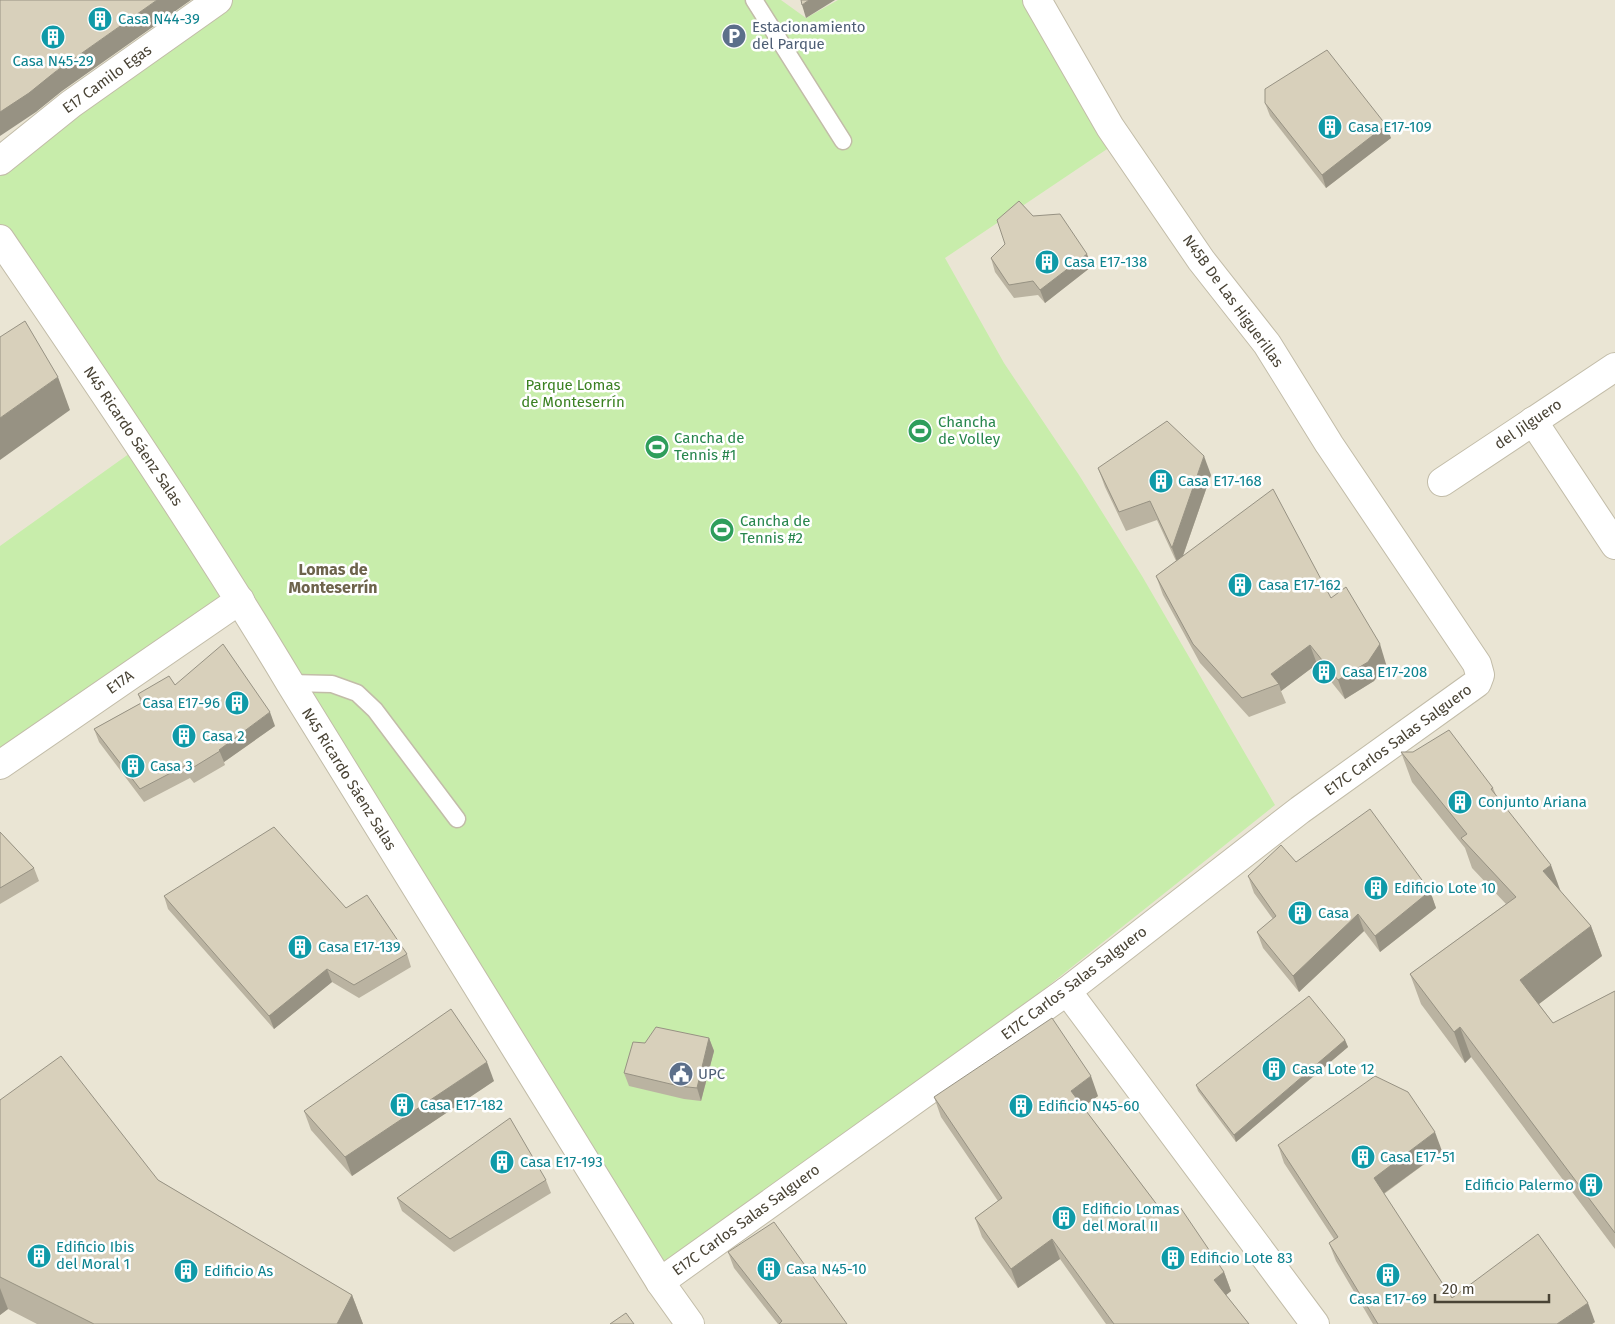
<svg xmlns="http://www.w3.org/2000/svg" width="1615" height="1324" viewBox="0 0 1615 1324" font-family="'Fira Sans',sans-serif">
  <rect width="100%" height="100%" fill="#f5f2e7"/>
  <rect fill="#eae5d4" x="0" y="0" width="1615" height="1324"/>
  <path fill="#c8edab" d="M230,0H781L806,18L838,0H1035L1119,141L945,258L1004,363L1079,475L1142,576L1275,805L865,1132L660,1282L240,600L0,754V546L140,446L0,231V166Z"/>
  <g fill="none" stroke-linecap="round" stroke-linejoin="round">
    <defs>
      <g id="service">
        <path d="M754,0L843,141"/>
        <path d="M290,683L332,684L357,693L375,710L457,819"/>
      </g>
      <g id="minor">
        <path d="M0,161L71,104L218,0"/>
        <path d="M0,239C99,385 199,531 290,683L660,1282L690,1324"/>
        <path d="M1533,421L1615,545"/>
        <path d="M1442,482L1615,367"/>
        <path d="M0,765L240,600"/>
        <path d="M1067,991L1315,1324"/>
        <path d="M660,1282L1067,991L1300,810L1477,683L1480,675L1477,664L1329,444L1267,344L1201,260L1110,127L1037,0"/>
      </g>
    </defs>
    <use href="#service" stroke="#c2bca8" stroke-width="19"/>
    <use href="#minor" stroke="#c2bca8" stroke-width="30"/>
    <use href="#service" stroke="#fff" stroke-width="16"/>
    <use href="#minor" stroke="#fff" stroke-width="28"/>
  </g>
  <g fill="#bab3a1">
    <path d="M1265,103L1391,138L1326,188L1270,116Z"/>
    <path d="M1033,216L1087,254L1091,267L1045,303L1038,295L1014,298L995,272L991,258Z"/>
    <path d="M1098,468L1211,475L1183,556L1331,598L1386,664L1374,681L1345,699L1317,664L1281,691L1286,703L1249,717L1200,663L1163,595L1156,576L1176,561L1157,520L1126,531L1105,487Z"/>
    <path d="M138,694L275,726L224,762L225,765L194,783L190,778L144,802L99,742L94,729L141,703Z"/>
    <path d="M1401,752L1493,788L1496,795L1560,891L1591,926L1602,956L1539,1004L1553,1023L1615,991V1249L1471,1057L1465,1063L1421,1004L1410,974L1506,904L1472,868L1465,848L1412,782Z"/>
    <path d="M0,832L34,868L39,881L0,904Z"/>
    <path d="M1296,862L1430,891L1436,908L1380,952L1364,931L1299,992L1263,948L1257,932L1273,919L1254,893L1248,876Z"/>
    <path d="M164,896L346,908L407,954L411,967L359,998L332,982L274,1029L168,909Z"/>
    <path d="M709,1038L714,1051L701,1101L684,1099L629,1086L624,1073L645,1043Z"/>
    <path d="M1345,1040L1348,1047L1236,1142L1198,1091L1196,1085Z"/>
    <path d="M494,1081L352,1176L311,1130L304,1111Z"/>
    <path d="M1098,1096L1083,1107L1164,1214L1224,1272L1231,1291L1226,1295L1249,1324H1106L1060,1259L1018,1288L982,1237L975,1218L998,1201L941,1117L934,1097Z"/>
    <path d="M0,1100L158,1180L352,1295L363,1324H37L8,1309L0,1315Z"/>
    <path d="M1278,1145L1442,1151L1384,1194L1452,1298L1595,1322L1592,1324H1373L1336,1261L1329,1243L1334,1239L1284,1163Z"/>
    <path d="M546,1180L551,1193L454,1252L402,1211L397,1198Z"/>
    <path d="M728,1252L847,1324H778L734,1268Z"/>
  </g>
  <g fill="#979283">
    <path d="M157,0H191L62,91L36,112L0,136V112L55,72Z"/>
    <path d="M809,0H835L806,18L802,5Z"/>
    <path d="M1386,125L1391,138L1326,188L1322,175Z"/>
    <path d="M1087,254L1091,267L1045,303L1040,290Z"/>
    <path d="M58,377L70,410L0,460V418Z"/>
    <path d="M1204,456L1211,475L1179,567L1172,548Z"/>
    <path d="M1380,644L1386,664L1374,681L1345,699L1338,680Z"/>
    <path d="M1310,645L1317,664L1281,691L1279,684L1271,674Z"/>
    <path d="M270,712L275,726L224,762L219,750Z"/>
    <path d="M1551,865L1562,895L1543,871Z"/>
    <path d="M1430,891L1436,908L1380,952L1375,936Z"/>
    <path d="M1358,914L1364,931L1299,992L1293,976Z"/>
    <path d="M1591,926L1602,956L1531,1010L1520,980Z"/>
    <path d="M327,969L332,982L274,1029L269,1016Z"/>
    <path d="M1460,1027L1471,1057L1465,1063L1454,1032Z"/>
    <path d="M709,1038L714,1051L701,1101L697,1088Z"/>
    <path d="M1345,1040L1348,1047L1236,1142L1234,1135Z"/>
    <path d="M487,1062L494,1081L352,1176L345,1157Z"/>
    <path d="M1091,1076L1098,1096L1079,1110L1071,1091Z"/>
    <path d="M1435,1132L1442,1151L1380,1196L1374,1178Z"/>
    <path d="M1052,1239L1060,1259L1018,1288L1011,1269Z"/>
    <path d="M1224,1272L1231,1291L1221,1299L1214,1280Z"/>
    <path d="M0,1288L8,1309L0,1315Z"/>
    <path d="M352,1295L363,1324H337Z"/>
    <path d="M1588,1303L1595,1322L1592,1324H1557Z"/>
  </g>
  <g fill="#d8d0bb" stroke="#979283">
    <path d="M0,0H157L55,72L29,93L0,112Z"/>
    <path d="M801,0H809L802,5Z"/>
    <path d="M1327,50L1386,125L1322,175L1265,103V89Z"/>
    <path d="M1019,201L1033,216L1060,214L1087,254L1040,290L1033,281L1009,285L991,258L1005,244L997,220Z"/>
    <path d="M25,321L58,377L0,418V337Z"/>
    <path d="M1167,421L1204,456L1172,548L1150,501L1119,512L1098,468Z"/>
    <path d="M1273,489L1331,598L1346,587L1380,644L1368,662L1338,680L1310,645L1271,674L1279,684L1242,698L1193,644L1156,576Z"/>
    <path d="M223,644L270,712L219,750L220,751L189,770L186,765L140,789L94,729L143,702L138,694L169,676L175,685Z"/>
    <path d="M1449,730L1493,788L1491,789L1551,865L1543,871L1591,926L1520,980L1553,1023L1615,991V1233L1460,1027L1454,1032L1410,974L1516,897L1461,838L1467,834L1401,752H1413Z"/>
    <path d="M1370,809L1430,891L1375,936L1358,914L1293,976L1257,932L1276,916L1248,876L1281,845L1296,862Z"/>
    <path d="M274,827L346,908L367,895L407,954L354,985L327,969L269,1016L164,896Z"/>
    <path d="M0,832L34,868L0,888Z"/>
    <path d="M1309,996L1345,1040L1234,1135L1196,1085Z"/>
    <path d="M451,1009L487,1062L345,1157L304,1111Z"/>
    <path d="M1052,1018L1091,1076L1071,1091L1164,1214L1178,1204L1224,1272L1214,1280L1249,1324H1114L1052,1239L1011,1269L975,1218L1002,1198L934,1097Z"/>
    <path d="M656,1027L709,1038L697,1088L679,1086L624,1073L633,1042L645,1043Z"/>
    <path d="M61,1056L158,1180L352,1295L337,1324H94L0,1277V1100Z"/>
    <path d="M1375,1076L1408,1092L1435,1132L1374,1178L1452,1298L1538,1234L1588,1303L1557,1324H1378L1329,1243L1338,1237L1278,1145Z"/>
    <path d="M510,1118L546,1180L450,1239L397,1198Z"/>
    <path d="M774,1222L847,1324H779L782,1321L728,1252Z"/>
    <path d="M626,1313L634,1324H610Z"/>
  </g>
  <defs>
    <symbol id="building-disc" viewBox="-11 -11 22 22"><circle r="9.5" fill="#0f9aa8" stroke="#fff"/><path d="M-4-6H4V6H1V3H-1V6H-4ZM-2.5-4.3h1.7v1.8h-1.7ZM.8-4.3h1.7v1.8H.8ZM-2.5-1h1.7V.8h-1.7ZM.8-1h1.7V.8H.8Z" fill="#fff"/></symbol>
    <symbol id="parking-disc" viewBox="-11 -11 22 22"><circle r="9.5" fill="#5c6f8a" stroke="#fff"/><path d="M-3.5-5.5H1a3.5 3.5 0 0 1 0 7H-1V5.5H-3.5ZM-1-3.4V-.6H.8a1.4 1.4 0 0 0 0-2.8Z" fill="#fff"/></symbol>
    <symbol id="stadium-disc" viewBox="-11 -11 22 22"><circle r="9.5" fill="#2e9e5b" stroke="#fff"/><path d="M0-5a6.5 5 0 1 0 0 10a6.5 5 0 1 0 0-10ZM-3.5-1.8h7v3.6h-7Z" fill="#fff"/></symbol>
    <symbol id="civic-disc" viewBox="-11 -11 22 22"><circle r="9.5" fill="#5c6f8a" stroke="#fff"/><path d="M-.6-6.5H3V-4.5H.6V-3L4-1V1h2V6H-6V1h2V-1L-.6-3ZM-1.2 2.5V6h2.4V2.5Z" fill="#fff"/></symbol>
  </defs>
  <g fill-rule="evenodd">
    <use href="#building-disc" x="86" y="5" width="28" height="28"/>
    <use href="#parking-disc" x="720" y="22" width="28" height="28"/>
    <use href="#building-disc" x="39" y="23" width="28" height="28"/>
    <use href="#building-disc" x="1316" y="113" width="28" height="28"/>
    <use href="#building-disc" x="1033" y="248" width="28" height="28"/>
    <use href="#stadium-disc" x="906" y="417" width="28" height="28"/>
    <use href="#stadium-disc" x="643" y="433" width="28" height="28"/>
    <use href="#building-disc" x="1147" y="467" width="28" height="28"/>
    <use href="#stadium-disc" x="708" y="516" width="28" height="28"/>
    <use href="#building-disc" x="1226" y="571" width="28" height="28"/>
    <use href="#building-disc" x="1310" y="658" width="28" height="28"/>
    <use href="#building-disc" x="223" y="689" width="28" height="28"/>
    <use href="#building-disc" x="170" y="722" width="28" height="28"/>
    <use href="#building-disc" x="119" y="752" width="28" height="28"/>
    <use href="#building-disc" x="1446" y="788" width="28" height="28"/>
    <use href="#building-disc" x="1362" y="874" width="28" height="28"/>
    <use href="#building-disc" x="1286" y="899" width="28" height="28"/>
    <use href="#building-disc" x="286" y="933" width="28" height="28"/>
    <use href="#building-disc" x="1260" y="1055" width="28" height="28"/>
    <use href="#civic-disc" x="667" y="1060" width="28" height="28"/>
    <use href="#building-disc" x="388" y="1091" width="28" height="28"/>
    <use href="#building-disc" x="1007" y="1092" width="28" height="28"/>
    <use href="#building-disc" x="1349" y="1143" width="28" height="28"/>
    <use href="#building-disc" x="488" y="1148" width="28" height="28"/>
    <use href="#building-disc" x="1577" y="1171" width="28" height="28"/>
    <use href="#building-disc" x="1050" y="1204" width="28" height="28"/>
    <use href="#building-disc" x="25" y="1242" width="28" height="28"/>
    <use href="#building-disc" x="1159" y="1244" width="28" height="28"/>
    <use href="#building-disc" x="755" y="1255" width="28" height="28"/>
    <use href="#building-disc" x="172" y="1257" width="28" height="28"/>
    <use href="#building-disc" x="1374" y="1261" width="28" height="28"/>
  </g>
  <g text-anchor="middle" dominant-baseline="central" stroke-width="5" stroke-linejoin="round" paint-order="stroke">
    <g font-size="15" fill="#0d838f" stroke="#fff" text-anchor="start">
      <text x="118" y="19">Casa N44-39</text>
      <text x="53" y="61" text-anchor="middle">Casa N45-29</text>
      <text x="1348" y="127">Casa E17-109</text>
      <text x="1064" y="262">Casa E17-138</text>
      <text x="1178" y="481">Casa E17-168</text>
      <text x="1258" y="585">Casa E17-162</text>
      <text x="1342" y="672">Casa E17-208</text>
      <text x="220" y="703" text-anchor="end">Casa E17-96</text>
      <text x="202" y="736">Casa 2</text>
      <text x="150" y="766">Casa 3</text>
      <text x="1478" y="802">Conjunto Ariana</text>
      <text x="1394" y="888">Edificio Lote 10</text>
      <text x="1318" y="913">Casa</text>
      <text x="318" y="947">Casa E17-139</text>
      <text x="1292" y="1069">Casa Lote 12</text>
      <text x="420" y="1105">Casa E17-182</text>
      <text x="1038" y="1106">Edificio N45-60</text>
      <text x="1380" y="1157">Casa E17-51</text>
      <text x="520" y="1162">Casa E17-193</text>
      <text x="1574" y="1185" text-anchor="end">Edificio Palermo</text>
      <text x="1082" y="1209">Edificio Lomas<tspan x="1082" dy="17">del Moral II</tspan></text>
      <text x="56" y="1247">Edificio Ibis<tspan x="56" dy="17">del Moral 1</tspan></text>
      <text x="1190" y="1258">Edificio Lote 83</text>
      <text x="786" y="1269">Casa N45-10</text>
      <text x="204" y="1271">Edificio As</text>
      <text x="1388" y="1299" text-anchor="middle">Casa E17-69</text>
    </g>
    <g font-size="15" fill="#4e5e75" stroke="#fff" text-anchor="start">
      <text x="752" y="27">Estacionamiento<tspan x="752" dy="17">del Parque</tspan></text>
      <text x="698" y="1074">UPC</text>
    </g>
    <g font-size="15" fill="#494335" stroke="#fff">
      <text transform="translate(107 79) rotate(-36)">E17 Camilo Egas</text>
      <text transform="translate(1233 301) rotate(54)">N45B De Las Higuerillas</text>
      <text transform="translate(1528 424) rotate(-34)">del Jilguero</text>
      <text transform="translate(133 436) rotate(56)">N45 Ricardo Sáenz Salas</text>
      <text transform="translate(120 682) rotate(-35)">E17A</text>
      <text transform="translate(1398 740) rotate(-36)">E17C Carlos Salas Salguero</text>
      <text transform="translate(349 779) rotate(58)">N45 Ricardo Sáenz Salas</text>
      <text transform="translate(1074 983) rotate(-37)">E17C Carlos Salas Salguero</text>
      <text transform="translate(746 1220) rotate(-36)">E17C Carlos Salas Salguero</text>
    </g>
    <g font-size="15" fill="#3b8122" stroke="#fff">
      <text x="573" y="385">Parque Lomas<tspan x="573" dy="17">de Monteserrín</tspan></text>
    </g>
    <g font-size="15" fill="#27864d" stroke="#fff" text-anchor="start">
      <text x="938" y="422">Chancha<tspan x="938" dy="17">de Volley</tspan></text>
      <text x="674" y="438">Cancha de<tspan x="674" dy="17">Tennis #1</tspan></text>
      <text x="740" y="521">Cancha de<tspan x="740" dy="17">Tennis #2</tspan></text>
    </g>
    <g font-size="16" font-weight="bold" fill="#6d634b" stroke="#fff">
      <text x="333" y="569">Lomas de<tspan x="333" dy="18">Monteserrín</tspan></text>
    </g>
  </g>
  <path d="M1435 1294v8h114v-8" fill="none" stroke="#494335" stroke-width="2.5"/>
  <text x="1442" y="1294" font-size="15" fill="#494335" stroke="#ffffff" stroke-width="4" paint-order="stroke">20 m</text>
</svg>
